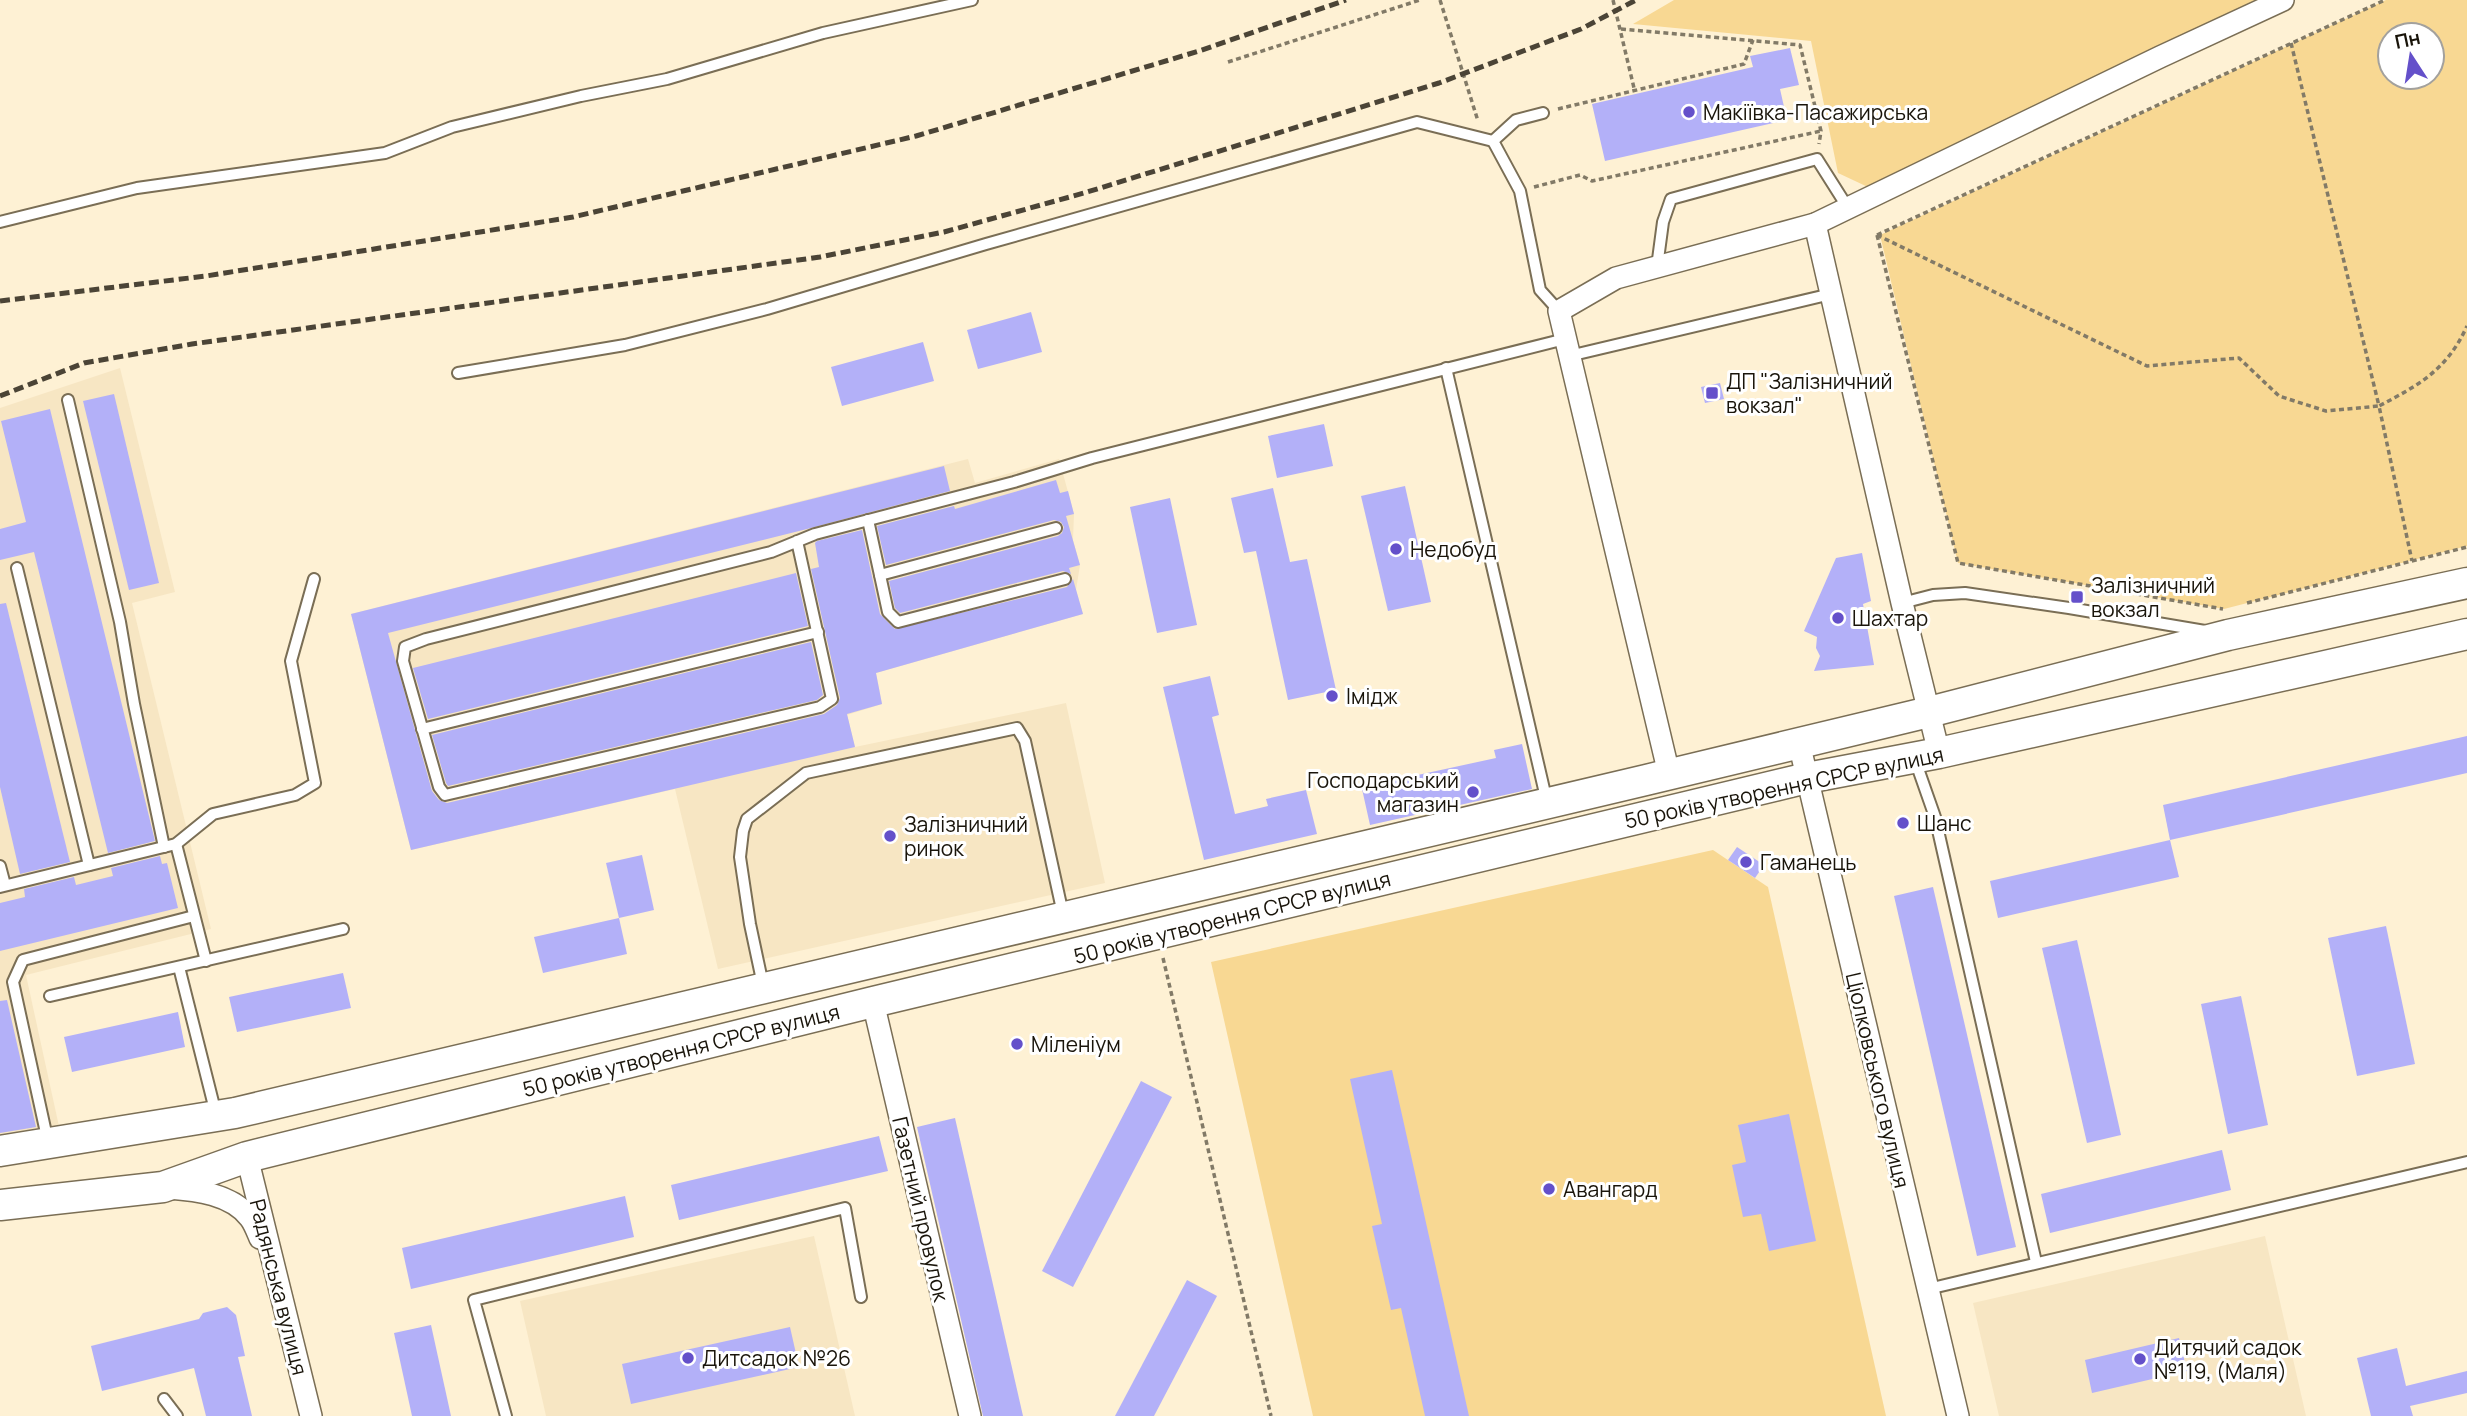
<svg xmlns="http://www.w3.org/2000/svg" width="2467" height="1416" viewBox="0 0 2467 1416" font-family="Manrope,sans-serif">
  <rect width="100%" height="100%" fill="#fef1d4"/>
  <g fill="#f7e6c3">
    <path d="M120,368L175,592L132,603L211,929L26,975L60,1131L0,1140V408Z"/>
    <path d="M968,459L975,483L1059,459L1074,514L1073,540L1080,565L1076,590L1083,614L876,673L882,704L847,715L855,747L1066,703L1105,883L718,969L675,789L411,850L351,614Z"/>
    <path d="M814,1236L855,1416H546L520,1301Z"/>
    <path d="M2265,1236L2306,1416H1999L1973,1303Z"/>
  </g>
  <g fill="#f8d893" fill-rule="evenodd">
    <path d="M1674,0H2257L1870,188L1838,173L1811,41L1633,24Z"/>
    <path d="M2386,0H2467V546L2224,609L1958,563L1880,235ZM2390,35H2432V77H2390Z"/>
    <path d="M1713,850L1768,887L1886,1416H1313L1211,962Z"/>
  </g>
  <g fill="#b3b0f8">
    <path d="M1790,48L1799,85L1780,89L1787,120L1605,161L1592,104L1753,67L1750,56Z"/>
    <path d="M1031,312L1042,352L978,369L967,330Z"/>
    <path d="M923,342L934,381L842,406L831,367Z"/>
    <path d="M1720,383L1724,399L1705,403L1701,387Z"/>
    <path d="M114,394L159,583L129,590L83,401Z"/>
    <path d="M50,409L155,841L108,853L34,552L0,560V529L26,522L1,421Z"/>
    <path d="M1324,424L1333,466L1277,478L1268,436Z"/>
    <path d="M944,466L950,491L807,529L388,633L432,791L439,800L447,803L824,714L837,705L840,698L811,569L819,567L815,543L817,541L862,530L880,614L895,629L1067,587L1073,579L1083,614L876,673L882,704L847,714L855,747L411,850L351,614Z"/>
    <path d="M1056,480L1060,493L1068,491L1074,514L1066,516L1080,565L1069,568L1071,574L1063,571L900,613L895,608L889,581L1058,536L1062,533L1064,527L1061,522L1054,520L886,565L877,526L954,506L955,509Z"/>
    <path d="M1405,486L1431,602L1388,611L1361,496Z"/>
    <path d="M1273,488L1290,562L1307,559L1336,690L1288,700L1256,551L1244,553L1231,498Z"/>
    <path d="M1170,498L1197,625L1157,633L1130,507Z"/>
    <path d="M1862,553L1871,601L1863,604L1874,665L1814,671L1820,656L1816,648L1817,637L1804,631L1836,558Z"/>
    <path d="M796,573L808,626L428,719L413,668Z"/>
    <path d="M6,603L70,862L20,874L0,787V604Z"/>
    <path d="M811,642L823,695L817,700L448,786L446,783L432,735Z"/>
    <path d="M1210,676L1219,715L1212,717L1235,814L1268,806L1266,799L1306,790L1317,834L1204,860L1163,687Z"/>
    <path d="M2467,736V773L2170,840L2163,805Z"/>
    <path d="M1522,744L1532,789L1370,825L1360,780L1388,774L1390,781L1496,758L1494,750Z"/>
    <path d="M2170,840L2179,877L1998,918L1990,881Z"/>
    <path d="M1737,847L1764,865L1755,878L1728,860Z"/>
    <path d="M642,855L654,910L619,918L606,863Z"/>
    <path d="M160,856L162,864L167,863L178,908L0,951V903L25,897L24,889L74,877L76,885L113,876L111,868Z"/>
    <path d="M1933,887L2016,1247L1977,1256L1894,896Z"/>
    <path d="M619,918L627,954L543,973L534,937Z"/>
    <path d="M2386,926L2415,1064L2357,1076L2328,938Z"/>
    <path d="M2077,940L2121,1135L2087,1143L2042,948Z"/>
    <path d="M343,973L351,1008L237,1032L229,997Z"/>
    <path d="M2241,996L2268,1125L2228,1134L2201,1004Z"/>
    <path d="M7,1000L36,1127L0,1133V1001Z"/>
    <path d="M178,1012L185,1047L72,1072L64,1037Z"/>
    <path d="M1392,1070L1469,1416H1425L1401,1308L1391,1310L1372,1226L1382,1224L1350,1079Z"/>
    <path d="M1141,1081L1172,1097L1073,1287L1042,1271Z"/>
    <path d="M1789,1114L1816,1241L1769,1251L1761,1214L1743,1217L1732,1165L1746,1162L1738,1125Z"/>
    <path d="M955,1118L1023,1416H983L917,1127Z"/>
    <path d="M879,1136L888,1171L679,1220L671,1185Z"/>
    <path d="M2222,1150L2231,1190L2050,1233L2041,1194Z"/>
    <path d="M625,1196L634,1237L411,1289L402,1248Z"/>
    <path d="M1187,1280L1217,1296L1154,1416H1115Z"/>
    <path d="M227,1307L236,1315L245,1356L238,1357L252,1416H206L194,1368L102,1391L91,1346L199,1319L203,1313Z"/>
    <path d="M431,1325L451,1416H412L394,1333Z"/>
    <path d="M790,1327L799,1367L631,1404L622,1364Z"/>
    <path d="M2179,1338L2187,1371L2092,1393L2085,1360Z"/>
    <path d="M2397,1348L2406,1386L2467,1371V1393L2410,1406L2413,1416H2371L2357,1358Z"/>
  </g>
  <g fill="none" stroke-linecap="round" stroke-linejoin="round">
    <defs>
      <g id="lane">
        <path d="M1543,113L1516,120L1493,141L1520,191L1540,290L1559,311"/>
        <path d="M0,222L137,188L385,153L452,127L581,96L667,79L823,33L972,0"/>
        <path d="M1657,267L1663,222L1671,199L1817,159L1848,208"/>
        <path d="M1569,356L1831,294"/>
        <path d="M1446,368L1547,802"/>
        <path d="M458,373L625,345L767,309L986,244L1417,122L1493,141"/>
        <path d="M68,400L120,622L134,704L164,847"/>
        <path d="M868,520L888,612L898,622L1065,579"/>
        <path d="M797,541L832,699L820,707L445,795L439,787L403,661L405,647L426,639L771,552L815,534L1014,482L1092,458L1565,339"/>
        <path d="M17,568L89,865"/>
        <path d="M880,575L1056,528"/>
        <path d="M1902,603L1933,595L1965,593L2069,608L2205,631"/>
        <path d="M422,729L818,632"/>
        <path d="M1915,760L1935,817L2036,1262"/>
        <path d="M176,844L206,961"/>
        <path d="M0,866L5,885"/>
        <path d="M0,887L176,844L213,814L295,795L315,783L291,661L314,579"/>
        <path d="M179,967L216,1114"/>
        <path d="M763,985L750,924L740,857L743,831L747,819L806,773L1017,728L1025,741L1063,914"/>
        <path d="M50,996L343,929"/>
        <path d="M48,1142L13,982L23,960L194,916"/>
        <path d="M1928,1289L2467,1162"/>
        <path d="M164,1399L177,1416"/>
        <path d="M506,1416L474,1300L845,1208L861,1297"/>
      </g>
      <g id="street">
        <path d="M1815,224L1902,603L1939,753"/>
        <path d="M1799,743L1958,1416"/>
        <path d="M1669,774L1559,311L1616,278L1815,224L2160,57L2283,0"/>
        <path d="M873,1002L970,1416"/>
        <path d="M247,1157L311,1416"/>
        <path d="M169,1188C196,1190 232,1194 250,1218C254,1223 257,1231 260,1238"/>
      </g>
      <g id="secondary">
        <path d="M0,1151L235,1113L1646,780L1929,712L2228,635L2467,583"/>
        <path d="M0,1205L163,1187L247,1157L873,1002L1807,778L1939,753L2467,634"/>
      </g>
    </defs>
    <use href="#lane" stroke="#7a6e55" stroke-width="14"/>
    <use href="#street" stroke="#7a6e55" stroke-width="24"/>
    <use href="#secondary" stroke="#7a6e55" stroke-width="33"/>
    <g stroke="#827a67" stroke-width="3.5" stroke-dasharray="5 3.5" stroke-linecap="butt">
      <path d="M1440,0L1478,121"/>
      <path d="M1613,0L1634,88"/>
      <path d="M1621,29L1800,45L1821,131L1819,144"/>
      <path d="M2291,43L2379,406C2419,385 2447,370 2467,326"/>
      <path d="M1228,62L1420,0"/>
      <path d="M1558,109L1744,64L1753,40"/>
      <path d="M1534,187L1580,175L1592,181L1821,131"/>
      <path d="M1877,235L1958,563L2223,609"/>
      <path d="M1877,235L2147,366L2239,358L2279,396L2326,411L2379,406L2412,561"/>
      <path d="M1877,235L2385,0"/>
      <path d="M2247,603L2467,547"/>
      <path d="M1163,958L1271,1416"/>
    </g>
    <use href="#lane" stroke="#fff" stroke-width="10"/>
    <use href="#street" stroke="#fff" stroke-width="21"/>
    <use href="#secondary" stroke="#fff" stroke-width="30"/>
    <g stroke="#4b4436" stroke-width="5" stroke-dasharray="10 5" stroke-linecap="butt">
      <path d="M0,301L206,276L573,217L916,136L1199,51L1346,0"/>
      <path d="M0,396L84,363L192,344L820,257L944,232L1084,193L1439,83L1581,29L1636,0"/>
    </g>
  </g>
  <g fill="#6450ca" stroke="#fff" stroke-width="2.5">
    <circle cx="1689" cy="112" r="7"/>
    <rect x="1705" y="386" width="14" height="14" rx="3.5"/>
    <circle cx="1396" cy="549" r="7"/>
    <rect x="2070" y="590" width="14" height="14" rx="3.5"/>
    <circle cx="1838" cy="618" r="7"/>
    <circle cx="1332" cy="696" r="7"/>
    <circle cx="1473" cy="792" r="7"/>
    <circle cx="1903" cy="823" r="7"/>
    <circle cx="890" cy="836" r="7"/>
    <circle cx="1746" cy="862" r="7"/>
    <circle cx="1017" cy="1044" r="7"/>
    <circle cx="1549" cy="1189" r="7"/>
    <circle cx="688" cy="1358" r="7"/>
    <circle cx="2140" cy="1359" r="7"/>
  </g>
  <g text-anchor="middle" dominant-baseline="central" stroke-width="6" stroke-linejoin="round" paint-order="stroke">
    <g font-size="21" fill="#19140a" stroke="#fff" text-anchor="start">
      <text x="1703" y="112">Макіївка-Пасажирська</text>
      <text x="1726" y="381">ДП "Залізничний<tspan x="1726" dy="24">вокзал"</tspan></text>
      <text x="1410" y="549">Недобуд</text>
      <text x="2091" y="585">Залізничний<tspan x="2091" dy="24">вокзал</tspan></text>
      <text x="1852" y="618">Шахтар</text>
      <text x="1346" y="696">Імідж</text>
      <text x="1459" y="780" text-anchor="end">Господарський<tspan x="1459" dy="24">магазин</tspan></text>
      <text x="1917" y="823">Шанс</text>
      <text x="904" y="824">Залізничний<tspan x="904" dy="24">ринок</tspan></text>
      <text x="1760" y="862">Гаманець</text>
      <text x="1031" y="1044">Міленіум</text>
      <text x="1563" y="1189">Авангард</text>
      <text x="2154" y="1347">Дитячий садок<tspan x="2154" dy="24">№119, (Маля)</tspan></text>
      <text x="702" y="1358">Дитсадок №26</text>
    </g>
    <g font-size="21" fill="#19140a" stroke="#fff">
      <text transform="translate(1784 787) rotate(-12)">50 років утворення СРСР вулиця</text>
      <text transform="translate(1232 917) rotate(-14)">50 років утворення СРСР вулиця</text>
      <text transform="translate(681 1050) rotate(-14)">50 років утворення СРСР вулиця</text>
      <text transform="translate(1878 1080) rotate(77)">Ціолковського вулиця</text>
      <text transform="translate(921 1209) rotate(77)">Газетний провулок</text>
      <text transform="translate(279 1287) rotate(76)">Радянська вулиця</text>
    </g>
  </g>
  <g transform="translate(2411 56) rotate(348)"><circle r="33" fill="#ffffff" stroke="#a3a19d" stroke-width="2"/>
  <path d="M0-5L12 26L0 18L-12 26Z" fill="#6450ca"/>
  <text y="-10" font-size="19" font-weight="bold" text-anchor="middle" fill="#19140a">Пн</text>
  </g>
</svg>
